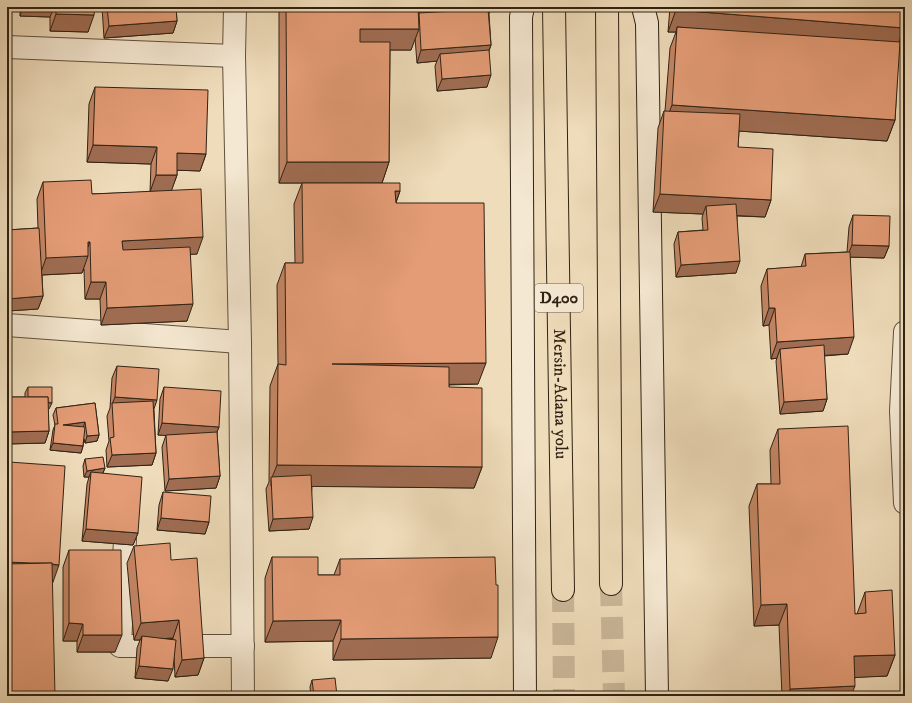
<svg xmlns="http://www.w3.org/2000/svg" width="912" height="703" viewBox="0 0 912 703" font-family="'IM FELL DW Pica',serif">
  <rect width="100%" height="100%" fill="#efdcba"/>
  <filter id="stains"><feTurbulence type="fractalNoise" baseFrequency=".005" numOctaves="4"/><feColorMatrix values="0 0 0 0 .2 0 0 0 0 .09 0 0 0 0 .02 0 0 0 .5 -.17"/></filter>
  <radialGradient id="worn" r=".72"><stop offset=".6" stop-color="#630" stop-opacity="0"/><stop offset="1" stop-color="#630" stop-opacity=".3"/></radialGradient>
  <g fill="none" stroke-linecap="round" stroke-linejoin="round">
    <g stroke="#c9b799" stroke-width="22" stroke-dasharray="22 11" stroke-linecap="butt">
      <path d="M611,584L614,696"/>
      <path d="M563,590L564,696"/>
    </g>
    <defs>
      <g id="minor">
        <path d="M235,7L234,56L240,342L243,696"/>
        <path d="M7,47L234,56"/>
        <path d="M7,325L240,342"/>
        <path d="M125,539L120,646H243"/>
      </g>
      <path id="tertiary" d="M905,332L901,411L905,503"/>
      <g id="secondary">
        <path d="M523,7L521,17L525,696"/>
        <path d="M643,7L647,23L657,696"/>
      </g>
      <g id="trunk">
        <path id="s1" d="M554,7L563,590"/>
        <path d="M607,7L611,584"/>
      </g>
    </defs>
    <use href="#minor" stroke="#60503e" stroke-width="24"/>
    <use href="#tertiary" stroke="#60503e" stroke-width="24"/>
    <use href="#secondary" stroke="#302214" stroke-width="24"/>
    <use href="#trunk" stroke="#302214" stroke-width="24"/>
    <use href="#minor" stroke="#f5e8d2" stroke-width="22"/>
    <use href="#tertiary" stroke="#f5e8d2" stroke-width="22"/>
    <use href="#secondary" stroke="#f5e8d2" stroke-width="22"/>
    <use href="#trunk" stroke="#efdcba" stroke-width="22"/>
  </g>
  <g fill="#c48665" stroke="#302214" fill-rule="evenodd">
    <path d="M20,7H95L88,32L50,31V17L20,16Z"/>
    <path d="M102,7H176L177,21L173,33L104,38Z"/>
    <path d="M279,7H491L489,14L491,45L489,51L487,87L437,91L435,66L437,61L417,63L415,38L411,50H390L389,162L382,183L400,191L396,203L478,384L449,385V387L482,467L474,488L312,486L309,529L269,531L266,489L269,482L270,386L278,364L277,285L285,263H295L294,204L302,183H324H279Z"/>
    <path d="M670,7H905L904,28L899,42L895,120L887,141L739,131L738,147L771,200L765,217L737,216L736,273L676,277L674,244L678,232L703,230L702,218L703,214L653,212L658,128L664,111H665L670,48L676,32H668Z"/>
    <path d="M95,87L206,154L200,171L177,170V175L171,191L197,254H190L187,321L101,325L100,299H85L84,269L82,273L42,275L43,296L38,309L7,311V230L38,228L37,199L43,182L92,194L150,192L151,164L87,162L89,104Z"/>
    <path d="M853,215L889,246L884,258L850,257L848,354L824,356L827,399L823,411L780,414L776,361L777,358L771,359L769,325L763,326L761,286L767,269L801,267L805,254L847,252L849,227Z"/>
    <path d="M117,366L154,410L156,453L152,465L107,467L106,450L109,441L107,416L110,408L112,378Z"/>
    <path d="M28,387L49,409H48L49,431L45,443L7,444V397H25V393Z"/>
    <path d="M164,387L219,427L217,432L220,476L216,488L165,491L162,447L166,435H158L160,399Z"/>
    <path d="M95,403L99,435L97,441L85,443L84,439L83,446L81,453L50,450L53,430L55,425L53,415L56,408Z"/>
    <path d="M778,429L855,614H857L865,592L895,655L887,676L855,677L851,696H782L779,625L754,626L749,506L757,484H771L770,450Z"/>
    <path d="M85,459L105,468L103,473L138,533L133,545L82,541L87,484L89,477H84L83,466Z"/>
    <path d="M9,462L53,582L7,696V468Z"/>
    <path d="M163,492L209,522L205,534L157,530L159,505Z"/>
    <path d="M134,546L171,560L204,658L198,675L175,677L174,657L168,681L135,678L137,648L140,640H134L127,563ZM162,638H173V639Z"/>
    <path d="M69,550L115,652H77V641H63V567Z"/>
    <path d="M272,557L318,575H334L340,559L491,658L333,660V641L265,642V578Z"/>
    <path d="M312,680L337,696H311L310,687Z"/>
  </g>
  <g fill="#a06d53" stroke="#302214">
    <path d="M23,7H54L50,17L20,16Z"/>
    <path d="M415,7H491L486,21L419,13L416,20Z"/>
    <path d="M676,10L904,28L896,50L677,27L676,32H668Z"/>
    <path d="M56,14L94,15L88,32L50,31Z"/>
    <path d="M177,21L173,33L104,38L109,26Z"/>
    <path d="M360,29H419L411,50H352Z"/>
    <path d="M491,45L486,58L440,54L437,61L417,63L421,50Z"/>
    <path d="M491,75L487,87L437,91L442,79Z"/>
    <path d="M672,105L895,120L887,141L664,126Z"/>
    <path d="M93,145L157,147L151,164L87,162Z"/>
    <path d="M177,153L206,154L200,171L171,170Z"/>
    <path d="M287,162H389L382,183H279Z"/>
    <path d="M156,175H177L171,192H150Z"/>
    <path d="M395,191H400L392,212Z"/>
    <path d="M660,194L771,200L765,217L707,214L706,206L703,214L653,212Z"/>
    <path d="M203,237L197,254L116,258L122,241Z"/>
    <path d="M88,242H90L84,256H88L82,273L40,275L46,258Z"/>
    <path d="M852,245L889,246L884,258L847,257Z"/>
    <path d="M740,261L736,273L676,277L681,265Z"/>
    <path d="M91,282H106L100,299H85Z"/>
    <path d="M43,296L38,309L7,311V299Z"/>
    <path d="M193,304L187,321L101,325L107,308Z"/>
    <path d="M769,308H775L769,325L763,326Z"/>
    <path d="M854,337L848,354L781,358L780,349L777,358L771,359L777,342Z"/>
    <path d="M486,363L478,384L324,386L332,364Z"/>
    <path d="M115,397L157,400L153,412L112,404Z"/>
    <path d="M827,399L823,411L780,414L784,402Z"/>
    <path d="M28,402L52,403L49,409H26Z"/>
    <path d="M85,422L83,428L63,425Z"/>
    <path d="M162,423L219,427L214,439L158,435Z"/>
    <path d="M49,431L45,443L7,444V432Z"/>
    <path d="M99,435L97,441L85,443L87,436Z"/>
    <path d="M53,443L83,446L81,453L50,450Z"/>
    <path d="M156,453L152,465L107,467L112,455Z"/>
    <path d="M277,465L482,467L474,488L271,486V480Z"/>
    <path d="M105,468L102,475L91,472L89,477H84L87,471Z"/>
    <path d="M220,476L216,488L165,491L169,479Z"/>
    <path d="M313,517L309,529L269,531L273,519Z"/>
    <path d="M161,518L209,522L205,534L157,530Z"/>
    <path d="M86,529L138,533L133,545L82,541Z"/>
    <path d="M7,562L59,565L53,582L7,579Z"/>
    <path d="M787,604L779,625L754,626L761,605Z"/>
    <path d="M179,620L173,638L141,640L142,636L140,640H134L141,623Z"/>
    <path d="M341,620L333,641L265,642L273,621Z"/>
    <path d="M69,623L83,624L77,641H63Z"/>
    <path d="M83,635H122L115,652H77Z"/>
    <path d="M498,637L491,658L333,660L341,639Z"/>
    <path d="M895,655L887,676L846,678L854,656Z"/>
    <path d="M204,658L198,675L175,677L182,660Z"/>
    <path d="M139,666L173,669L168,681L135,678Z"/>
    <path d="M855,686L851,696H788L790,689Z"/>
  </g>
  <g fill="#e49c76" stroke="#302214">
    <path d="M56,7H95L94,15L56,14Z"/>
    <path d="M107,7H176L177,21L109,26Z"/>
    <path d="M286,7H418L419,29H360V42H390L389,162H287Z"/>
    <path d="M676,7H905V15L904,28L676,10Z"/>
    <path d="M488,9L491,45L421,50L419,13Z"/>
    <path d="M677,27L900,42L895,120L672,105Z"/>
    <path d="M489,50L491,75L442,79L440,54Z"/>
    <path d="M95,87L208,90L206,154L177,153V175H156L157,147L93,145Z"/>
    <path d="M664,111L740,114L738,147L773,149L771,200L660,194Z"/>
    <path d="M91,180L92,194L201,189L203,237L122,241L123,250L190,247L193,304L107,308L106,282H91L90,242H88V256L46,258L43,182Z"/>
    <path d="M302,183H400V191H395L396,203H484L486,363L332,364L449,367V387L482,388V467L277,465L278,364L286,365L285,263H303Z"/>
    <path d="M736,204L740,261L681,265L678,232L708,230L706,206Z"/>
    <path d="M853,215L890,216L889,246L852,245Z"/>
    <path d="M39,228L43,296L7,299V230Z"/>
    <path d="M850,252L854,337L777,342L775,308H769L767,269L806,266L805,254Z"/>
    <path d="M824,345L827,399L784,402L780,349Z"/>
    <path d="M117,366L159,369L157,400L115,397Z"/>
    <path d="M28,387H52V403L48,402V397H28Z"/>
    <path d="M164,387L221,391L219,427L162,423Z"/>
    <path d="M7,397H48L49,431L7,432Z"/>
    <path d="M153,401L156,453L112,455L110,438L114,437L112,403Z"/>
    <path d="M95,403L99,435L87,436L85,422L63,425L85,427L83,446L53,443L55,424H58L56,408Z"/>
    <path d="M848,426L855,614L866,613L865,592L892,590L895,655L854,656L855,686L790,689L787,604L761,605L757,484H780L778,429Z"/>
    <path d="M217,432L220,476L169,479L166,435Z"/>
    <path d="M103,457L105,468L87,471L85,459Z"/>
    <path d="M9,462L65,466L59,565L52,564V563H31L7,562V494Z"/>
    <path d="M91,472L142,477L138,533L86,529Z"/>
    <path d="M311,475L313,517L273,519L271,477Z"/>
    <path d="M163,492L211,496L209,522L161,518Z"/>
    <path d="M170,543L171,560L197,558L204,658L182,660L179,620L141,623L134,546Z"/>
    <path d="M69,550H121L122,635H83V624L69,623Z"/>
    <path d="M272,557H318V575H340V559L495,557L496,585H498V637L341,639V620L273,621Z"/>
    <path d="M52,563L55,696H7V564Z"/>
    <path d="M142,636L176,640L173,669L139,666Z"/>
    <path d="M335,678L337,696H314L312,680Z"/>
  </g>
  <g text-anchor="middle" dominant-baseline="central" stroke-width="3" stroke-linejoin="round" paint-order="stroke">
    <rect fill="#f5e8d2" stroke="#6b5d4d" stroke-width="1" x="535" y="284" width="48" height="28" rx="3"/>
    <g font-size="16" font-weight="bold" fill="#302214">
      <text x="559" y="298">D400</text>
    </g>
    <g font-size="17" fill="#302214" stroke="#f5e8d2">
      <text stroke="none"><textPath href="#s1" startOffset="387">Mersin-Adana yolu</textPath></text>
    </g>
  </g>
  <rect width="912" height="703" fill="none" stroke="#efdcba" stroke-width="24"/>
  <rect x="8" y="8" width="896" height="687" fill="none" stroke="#302214" stroke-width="2"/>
  <rect x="12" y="12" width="888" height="679" fill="none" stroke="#302214"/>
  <rect width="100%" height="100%" filter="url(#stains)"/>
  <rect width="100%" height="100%" fill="url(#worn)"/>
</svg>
